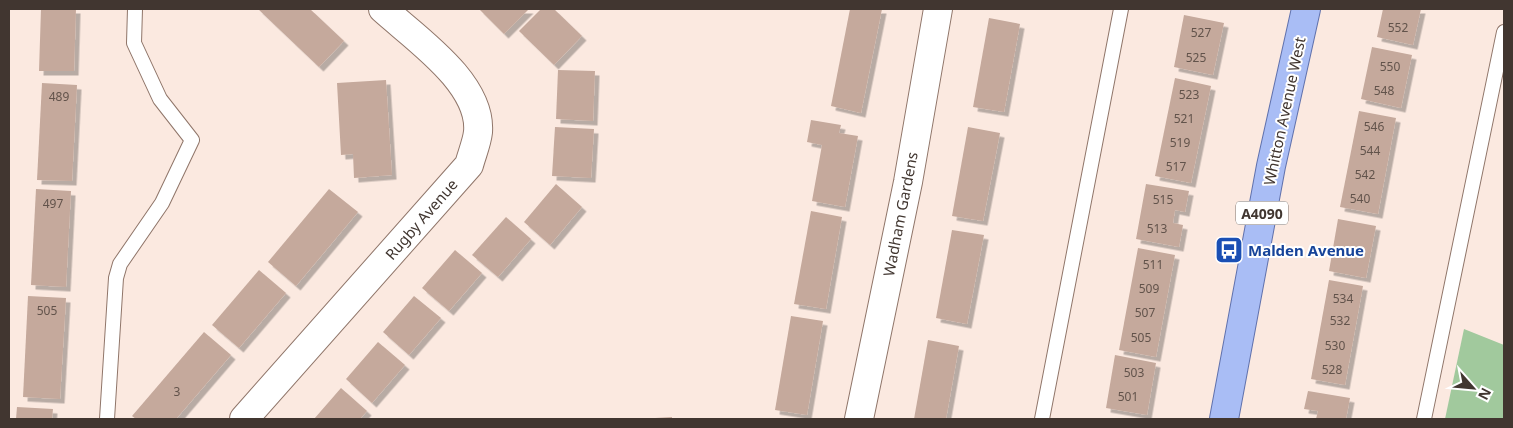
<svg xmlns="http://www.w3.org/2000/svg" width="1513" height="428" viewBox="0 0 1513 428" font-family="'Noto Sans',sans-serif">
  <defs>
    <filter id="shadow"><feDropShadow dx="4.5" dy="4.5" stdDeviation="0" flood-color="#0004"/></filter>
  </defs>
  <rect width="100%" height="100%" fill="#fbe9e0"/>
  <path fill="#a1c99d" d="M1464,329L1504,345V419H1445Z"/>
  <g fill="#c5a99c" filter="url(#shadow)">
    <path d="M41,9H76L74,71H39Z"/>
    <path d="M258,9H310L344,41L319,67Z"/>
    <path d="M479,9H529L504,34Z"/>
    <path d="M541,9H554L582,36L554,65L519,31Z"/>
    <path d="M850,9H882L861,113L831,106Z"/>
    <path d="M1383,9H1421L1413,45L1377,37Z"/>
    <path d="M1184,15L1224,23L1213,75L1174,67Z"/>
    <path d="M989,18L1020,24L1004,112L973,107Z"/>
    <path d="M1372,47L1412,55L1401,108L1361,99Z"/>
    <path d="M558,70L595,71L593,121L556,119Z"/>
    <path d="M1175,78L1211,86L1191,183L1155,176Z"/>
    <path d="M386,80L392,175L354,178L353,154L341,155L337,83Z"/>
    <path d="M42,83L77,85L72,181L37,180Z"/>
    <path d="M1359,111L1396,118L1378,214L1340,207Z"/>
    <path d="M811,120L841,125L839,133L858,136L845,207L812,201L822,145L807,142Z"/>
    <path d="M555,127L594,129L591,178L552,176Z"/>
    <path d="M968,127L1000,133L983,221L952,216Z"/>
    <path d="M556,184L582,207L550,245L524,222Z"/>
    <path d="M1146,184L1189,191L1185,212L1175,210L1173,223L1183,225L1179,247L1136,239Z"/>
    <path d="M36,189L71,191L66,287L31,285Z"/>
    <path d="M329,189L358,212L296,286L268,262Z"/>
    <path d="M811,211L842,217L826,309L794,304Z"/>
    <path d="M506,217L531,239L498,277L472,255Z"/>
    <path d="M1338,219L1376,226L1366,278L1329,271Z"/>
    <path d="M952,230L984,235L967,324L936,318Z"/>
    <path d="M1138,248L1175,255L1156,357L1119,350Z"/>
    <path d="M455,250L482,273L449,311L422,288Z"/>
    <path d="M259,270L286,293L239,348L212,325Z"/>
    <path d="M1329,280L1363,286L1345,385L1311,379Z"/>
    <path d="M28,296L66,298L60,399L23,397Z"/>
    <path d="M414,296L441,318L409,355L383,332Z"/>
    <path d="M791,316L823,321L807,415L775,410Z"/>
    <path d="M204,332L231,355L176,419H136L132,416Z"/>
    <path d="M928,340L959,346L946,419H914Z"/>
    <path d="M378,342L405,365L372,403L346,379Z"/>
    <path d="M1115,355L1156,363L1147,415L1106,408Z"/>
    <path d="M341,388L367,411L360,419H314Z"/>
    <path d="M1308,391L1350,398L1346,419H1316L1318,411L1304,409Z"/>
    <path d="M17,407L53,409L52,419H16Z"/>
    <path d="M672,417V419H655V418Z"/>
  </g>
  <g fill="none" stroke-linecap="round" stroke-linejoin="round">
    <defs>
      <g id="service">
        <path d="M107,419L116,278L120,264L162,203L192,140L160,99L134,43L135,9"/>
        <path d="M1042,419L1121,9"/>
        <path d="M1424,419L1504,32"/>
      </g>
      <g id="minor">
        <path d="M244,419L469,165C472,154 477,142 478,132C482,83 415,38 383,9"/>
        <path d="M859,419L908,182L938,9"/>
      </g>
      <path id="primary" d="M1224,419L1271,166L1306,9"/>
    </defs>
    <use href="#service" stroke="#8f7569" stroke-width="16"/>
    <use href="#minor" stroke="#8f7569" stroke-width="30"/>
    <use href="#primary" stroke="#6071ac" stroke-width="30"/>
    <use href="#service" stroke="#fff" stroke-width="14"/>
    <use href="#minor" stroke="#fff" stroke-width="28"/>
    <use href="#primary" stroke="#a9bdf5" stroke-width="28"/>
  </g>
  <defs>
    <symbol id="bus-square" viewBox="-11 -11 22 22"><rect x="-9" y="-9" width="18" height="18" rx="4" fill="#1a4fb4" stroke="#fff"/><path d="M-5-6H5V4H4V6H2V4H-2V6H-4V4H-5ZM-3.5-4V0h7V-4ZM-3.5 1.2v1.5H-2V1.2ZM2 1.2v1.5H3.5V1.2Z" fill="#fff"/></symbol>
  </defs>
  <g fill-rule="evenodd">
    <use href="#bus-square" x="1213" y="234" width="32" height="32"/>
  </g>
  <g text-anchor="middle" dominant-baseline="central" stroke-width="4" stroke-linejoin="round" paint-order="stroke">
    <g font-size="12" fill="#62534b">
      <text x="1398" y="27">552</text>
      <text x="1201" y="32">527</text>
      <text x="1196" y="57">525</text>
      <text x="1390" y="66">550</text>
      <text x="1384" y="90">548</text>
      <text x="1189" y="94">523</text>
      <text x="59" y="96">489</text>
      <text x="1184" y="118">521</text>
      <text x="1374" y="126">546</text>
      <text x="1180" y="142">519</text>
      <text x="1370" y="150">544</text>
      <text x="1176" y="166">517</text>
      <text x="1365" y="174">542</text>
      <text x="1360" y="198">540</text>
      <text x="1163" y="199">515</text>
      <text x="53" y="203">497</text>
      <text x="1157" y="228">513</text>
      <text x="1153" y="264">511</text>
      <text x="1149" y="288">509</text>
      <text x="1343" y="298">534</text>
      <text x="47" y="310">505</text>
      <text x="1145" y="312">507</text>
      <text x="1340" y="320">532</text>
      <text x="1141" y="337">505</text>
      <text x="1335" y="345">530</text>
      <text x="1332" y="369">528</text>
      <text x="1134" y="372">503</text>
      <text x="177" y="391">3</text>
      <text x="1128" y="396">501</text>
    </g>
    <rect fill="#fff" stroke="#7a726e" stroke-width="1" x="1236" y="201.5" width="52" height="23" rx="4"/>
    <g font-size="14" font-weight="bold" fill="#413630">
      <text x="1262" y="213">A4090</text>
    </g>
    <g font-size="15" fill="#413630" stroke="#fff">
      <text transform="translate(1284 111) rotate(-78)">Whitton Avenue West</text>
      <text transform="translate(900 214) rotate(-79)">Wadham Gardens</text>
      <text transform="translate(421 219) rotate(-49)">Rugby Avenue</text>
    </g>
    <g font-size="15" font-weight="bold" fill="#164399" stroke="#fff" text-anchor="start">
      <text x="1248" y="250">Malden Avenue</text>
    </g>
  </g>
  <rect width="1513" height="428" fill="none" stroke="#413630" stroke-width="20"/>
  <g transform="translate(1473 388) rotate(117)" stroke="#ffffff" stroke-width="4" paint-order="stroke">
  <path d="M0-4L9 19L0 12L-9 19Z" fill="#413630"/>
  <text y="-8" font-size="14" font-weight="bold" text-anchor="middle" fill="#413630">N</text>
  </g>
</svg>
